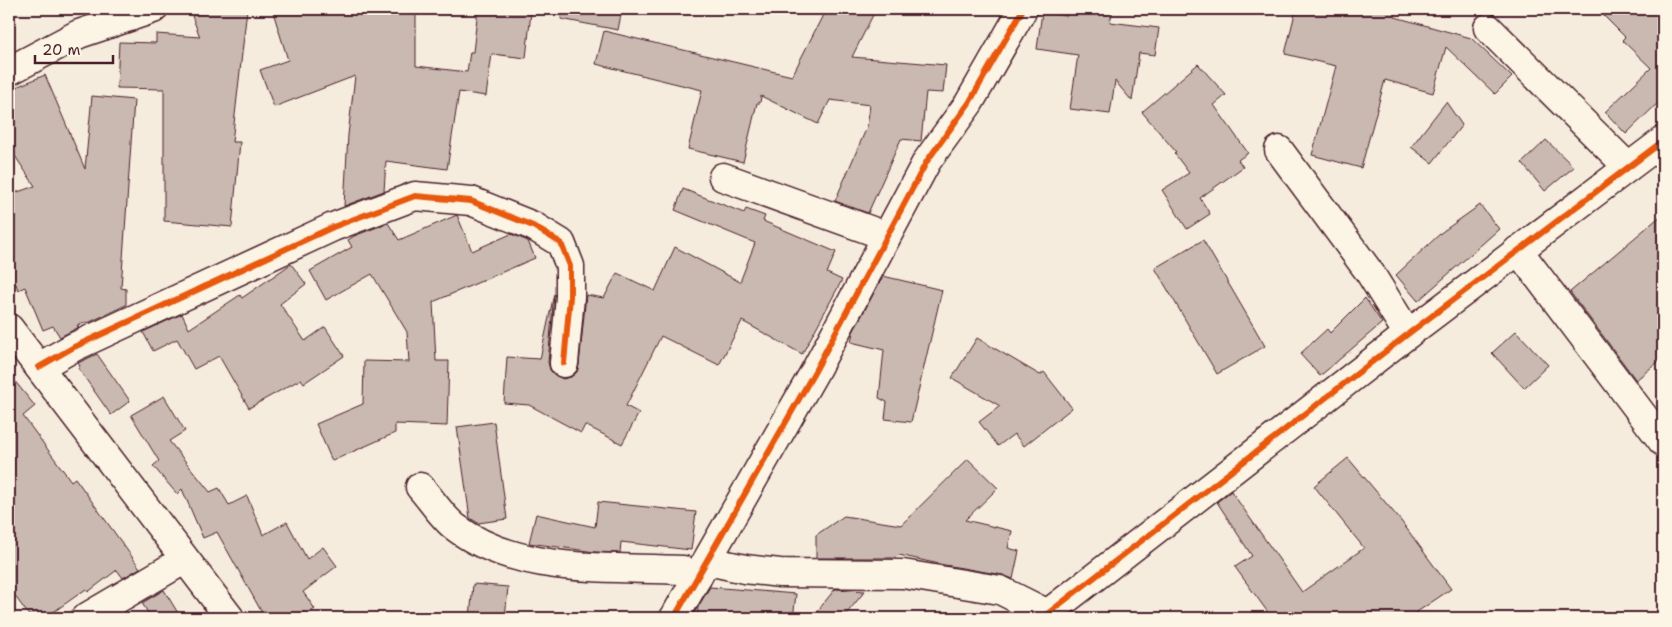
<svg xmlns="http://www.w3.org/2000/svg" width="1672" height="627" viewBox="0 0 1672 627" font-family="'Shantell Sans',sans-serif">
  <rect width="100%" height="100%" fill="#f5ecde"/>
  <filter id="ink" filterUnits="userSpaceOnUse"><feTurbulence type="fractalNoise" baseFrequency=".02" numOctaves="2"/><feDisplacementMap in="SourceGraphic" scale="10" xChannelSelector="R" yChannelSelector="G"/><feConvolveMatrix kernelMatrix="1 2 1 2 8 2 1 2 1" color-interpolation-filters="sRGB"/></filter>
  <g filter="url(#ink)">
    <g fill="#cab9b1" stroke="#4a1f2b">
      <path d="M212,9H247L232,142H240L232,227L164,221V89L117,88L119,42L156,43V34L200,37L192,16Z"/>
      <path d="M272,9H416V66L467,72L470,52H473L478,9L531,12L526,58L492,54L486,96L459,92L447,169L386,161L384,191L344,206L348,135L355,76L274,107L260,70L288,60Z"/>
      <path d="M562,9H622L618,30L561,19Z"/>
      <path d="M826,9H876L852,57L946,65L943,93L926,92L921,141L901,139L868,213L835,201L867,127L870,105L830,100L818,124L761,96L760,103H757L743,162L688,149L702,90L596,64L604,31L792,76Z"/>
      <path d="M1069,9H1113L1110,22L1159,28L1155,55L1139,53L1132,101L1115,81L1110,114L1070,109L1078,55L1037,49L1042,12L1067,16Z"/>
      <path d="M1296,9H1397L1395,17L1471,38L1512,77L1495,94L1446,47L1433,93L1385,80L1361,168L1312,155L1336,66L1285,54Z"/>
      <path d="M1597,9H1663V98L1626,134L1605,112L1651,68L1622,40L1625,37Z"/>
      <path d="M1198,64L1226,95L1214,105L1248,153L1238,160L1243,167L1200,198L1210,214L1187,229L1162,190L1189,173L1174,153L1176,152L1142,112Z"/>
      <path d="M45,75L85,169L92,96L134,100L121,288L126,289V305L90,322L77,325L79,327L60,337L53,326L43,330L25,287L18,290L16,284L9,288V195L35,186L9,147V90Z"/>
      <path d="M1446,102L1462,125L1432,163L1411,147Z"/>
      <path d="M1546,140L1574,167L1545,191L1522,163Z"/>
      <path d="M683,189L744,213L746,209L765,216L763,221L836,252L827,273L842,280L802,354L742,321L719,365L661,336L626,406L639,413L622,444L585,425L581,433L529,405L504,403L507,357L540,359L554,294L548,362L550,370L555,375L563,379L571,377L577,372L579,365L586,295L604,298L617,273L655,291L675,247L740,282L755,243L675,210Z"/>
      <path d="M1480,205L1499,229L1418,301L1396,275L1442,232Z"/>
      <path d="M1663,214V358L1636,380L1570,292Z"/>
      <path d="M457,215L472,251L511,234L528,241L535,258L433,302L436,361H449L447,426L395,424V433L332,461L316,424L363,404L364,361L409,362L407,332L372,274L326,300L310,271L352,247L348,240L354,236L388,223L399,240Z"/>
      <path d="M1203,240L1265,346L1217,374L1155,268Z"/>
      <path d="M291,264L306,284L280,304L305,341L325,327L344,356L304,383L301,379L249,408L219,356L194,369L177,339L153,351L143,332L182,314L189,329L240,295L242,298Z"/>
      <path d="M883,276L942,290L911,422L885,419L887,402L879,398L884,350L851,342L853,332Z"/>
      <path d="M1365,298L1382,323L1320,376L1300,354L1327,329L1330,333Z"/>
      <path d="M1516,331L1548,365L1524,388L1492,353Z"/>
      <path d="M977,338L1040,375L1044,372L1072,408L1024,446L1014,434L998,446L979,422L1000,406L952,378Z"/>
      <path d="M97,354L130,401L111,415L78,368L80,366L78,363Z"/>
      <path d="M9,374L35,406L23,416L71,481L75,478L140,568L123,578L117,570L88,592L86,589L45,618H31L9,588Z"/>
      <path d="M164,396L185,431L169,441L210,492L219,488L229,505L247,496L263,535L287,522L307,559L323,547L337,566L303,592L315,609L302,618H265L217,532L203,538L182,489L177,494L153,466L159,461L131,415Z"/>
      <path d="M494,422L507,519L478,523L470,518L457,427Z"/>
      <path d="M1348,458L1401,521L1451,589L1408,618H1272L1235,567L1252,556L1217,502L1231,491L1302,592L1364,548L1314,486Z"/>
      <path d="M968,459L998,488L965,520L1012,531L1008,548L1019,551L1013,579L1003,575L939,564L899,555L894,558H816V535L844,516L901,525Z"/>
      <path d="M598,502L696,512L691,550L621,542L620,553L595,552L529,543L536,514L595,527Z"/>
      <path d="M473,584L508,587L505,618H470Z"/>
      <path d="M710,587L796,594L793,618H697L698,607Z"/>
      <path d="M835,589L865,591L843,618H812Z"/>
      <path d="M164,590L181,618H151L142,603Z"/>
    </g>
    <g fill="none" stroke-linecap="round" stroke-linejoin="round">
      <defs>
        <g id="minor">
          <path d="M1488,28L1628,167"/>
          <path d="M9,71L79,34L153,9"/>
          <path d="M1279,150L1370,273L1408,334"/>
          <path d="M723,177L886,236"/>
          <path d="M1518,250L1663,442"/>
          <path d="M9,328L230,618"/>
          <path d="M39,367L74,347L333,227L415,196L471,201L533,226L561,243L570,266V297L564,363"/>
          <path d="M420,487C431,499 442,517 455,527C518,575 608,566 683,570L697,578"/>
          <path d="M708,561L745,569L780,573L903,574L1000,590L1046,613"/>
          <path d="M85,618L184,560"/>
          <path d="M674,618L815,371L927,161L969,103L1023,9"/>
          <path d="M1042,618L1408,334L1663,141"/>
        </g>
      </defs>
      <use href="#minor" stroke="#4a1f2b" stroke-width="31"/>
      <use href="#minor" stroke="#fcf5e5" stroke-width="28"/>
      <defs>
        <g id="cycleway">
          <path d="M39,367L74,347L333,227L415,196L471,201L533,226L561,243L570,266V297L564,363"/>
          <path d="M674,618L815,371L927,161L969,103L1023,9"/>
          <path d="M1042,618L1408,334L1663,141"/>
        </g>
      </defs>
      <use href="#cycleway" stroke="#fcf5e5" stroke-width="9"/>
      <use href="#cycleway" stroke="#e8590c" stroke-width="6"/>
    </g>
  </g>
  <rect width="1672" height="627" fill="none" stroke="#fcf5e5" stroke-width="30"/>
  <rect x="15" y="15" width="1642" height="597" fill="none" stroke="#4a1f2b" stroke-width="2" filter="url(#ink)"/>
  <path d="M35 55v8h78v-8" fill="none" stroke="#4a1f2b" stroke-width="2.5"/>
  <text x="42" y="55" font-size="15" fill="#4a1f2b" stroke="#fcf5e5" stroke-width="4" paint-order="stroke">20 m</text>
</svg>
